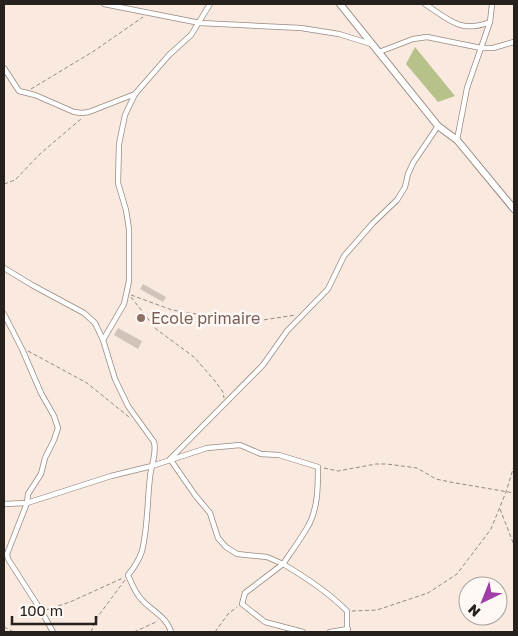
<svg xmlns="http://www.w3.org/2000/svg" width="518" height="636" viewBox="0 0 518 636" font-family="'Golos Text',sans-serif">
  <rect width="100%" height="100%" fill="#f9e9df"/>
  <path fill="#b6c28a" d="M415,47L455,96L438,102L406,64Z"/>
  <g fill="#d2c3ba">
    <path d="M143,284L166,297L163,302L140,289Z"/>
    <path d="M118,328L142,341L138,349L114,335Z"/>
  </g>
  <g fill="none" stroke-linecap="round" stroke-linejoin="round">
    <defs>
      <g id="street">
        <path d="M104,4L200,23L301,28L339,34L371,44"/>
        <path d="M425,4C448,19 461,34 490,22"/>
        <path d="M379,52L413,39L427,37L481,48H493L514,42"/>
        <path d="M4,68L19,91L35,95L74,112L82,113L89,112L135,94"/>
        <path d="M457,140L467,88L490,22L492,4"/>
        <path d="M4,268L32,285L84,313L95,323L103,340L115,379L128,406L154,442C157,453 151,466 150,477C147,502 148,527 142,551C139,560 134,568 128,575C132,584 135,593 142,600C152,611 167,617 171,632"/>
        <path d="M4,314L22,349L41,393L54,416L58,428L54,440L45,458L41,474L28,494L27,503L7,554L8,559L42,612L53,632"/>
        <path d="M103,340L124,304L129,281V229L126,210L118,183L119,144L125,115L135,94L169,55L191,35L210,4"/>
        <path d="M171,458L263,365L287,331L328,289L344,256L373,223L397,200L405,187L408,174L413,163L438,126"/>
        <path d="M170,459L195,495L210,513L218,538L226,547L237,554L267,557L283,564L245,593L242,604L265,622L303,632"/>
        <path d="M4,504L27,503L111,476L152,466L207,448L240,445L261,454L279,455L318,467C318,487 318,510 307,528C300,540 291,552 283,564C307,578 328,592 347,611V632"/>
        <path d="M330,632L348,629"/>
      </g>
      <path id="secondary" d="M340,4L438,126L457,140L514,209"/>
    </defs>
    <use href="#street" stroke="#988a81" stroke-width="6"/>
    <use href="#secondary" stroke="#988a81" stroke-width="8"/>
    <g stroke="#958a83" stroke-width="1" stroke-dasharray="4 2.5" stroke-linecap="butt">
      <path d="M31,89L94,51L143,17"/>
      <path d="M4,184L15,180L41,153L81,119"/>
      <path d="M131,295L172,310L214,317L256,321L296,315"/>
      <path d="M131,297L156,329L194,357L215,381L223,392L224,398"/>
      <path d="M28,351L87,383L129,417"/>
      <path d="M324,468L338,471L376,464H387L417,468L436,479L450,482L514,493"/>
      <path d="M500,509L514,545"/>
      <path d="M46,610L70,602L123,578"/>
      <path d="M352,611L377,610L428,593L457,574L491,529L506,492L514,466"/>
      <path d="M4,627L14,632"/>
      <path d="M91,632L96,619L125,580"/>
      <path d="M134,632L158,621"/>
      <path d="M215,632L228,614L237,607"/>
    </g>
    <use href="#street" stroke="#fff" stroke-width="4.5"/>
    <use href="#secondary" stroke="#fff" stroke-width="6"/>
  </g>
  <circle fill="#8d6e63" stroke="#fff8f4" stroke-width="2" cx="141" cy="318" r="5"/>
  <g text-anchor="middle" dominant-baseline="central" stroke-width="5" stroke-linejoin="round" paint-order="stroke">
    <g font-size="16" fill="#785e54" stroke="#fff8f4" text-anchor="start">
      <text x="151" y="318">Ecole primaire</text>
    </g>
  </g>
  <rect width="518" height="636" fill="none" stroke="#27211d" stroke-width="10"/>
  <g transform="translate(483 601) rotate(223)"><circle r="24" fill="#fff8f4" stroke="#a9a29e"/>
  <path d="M0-4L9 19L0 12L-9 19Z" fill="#9e3ea6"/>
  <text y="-8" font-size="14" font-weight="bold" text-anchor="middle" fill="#27211d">N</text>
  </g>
  <path d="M12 616v8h84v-8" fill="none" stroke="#27211d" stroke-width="2.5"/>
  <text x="20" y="616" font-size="15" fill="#27211d" stroke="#fff8f4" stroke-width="4" paint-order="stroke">100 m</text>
</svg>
